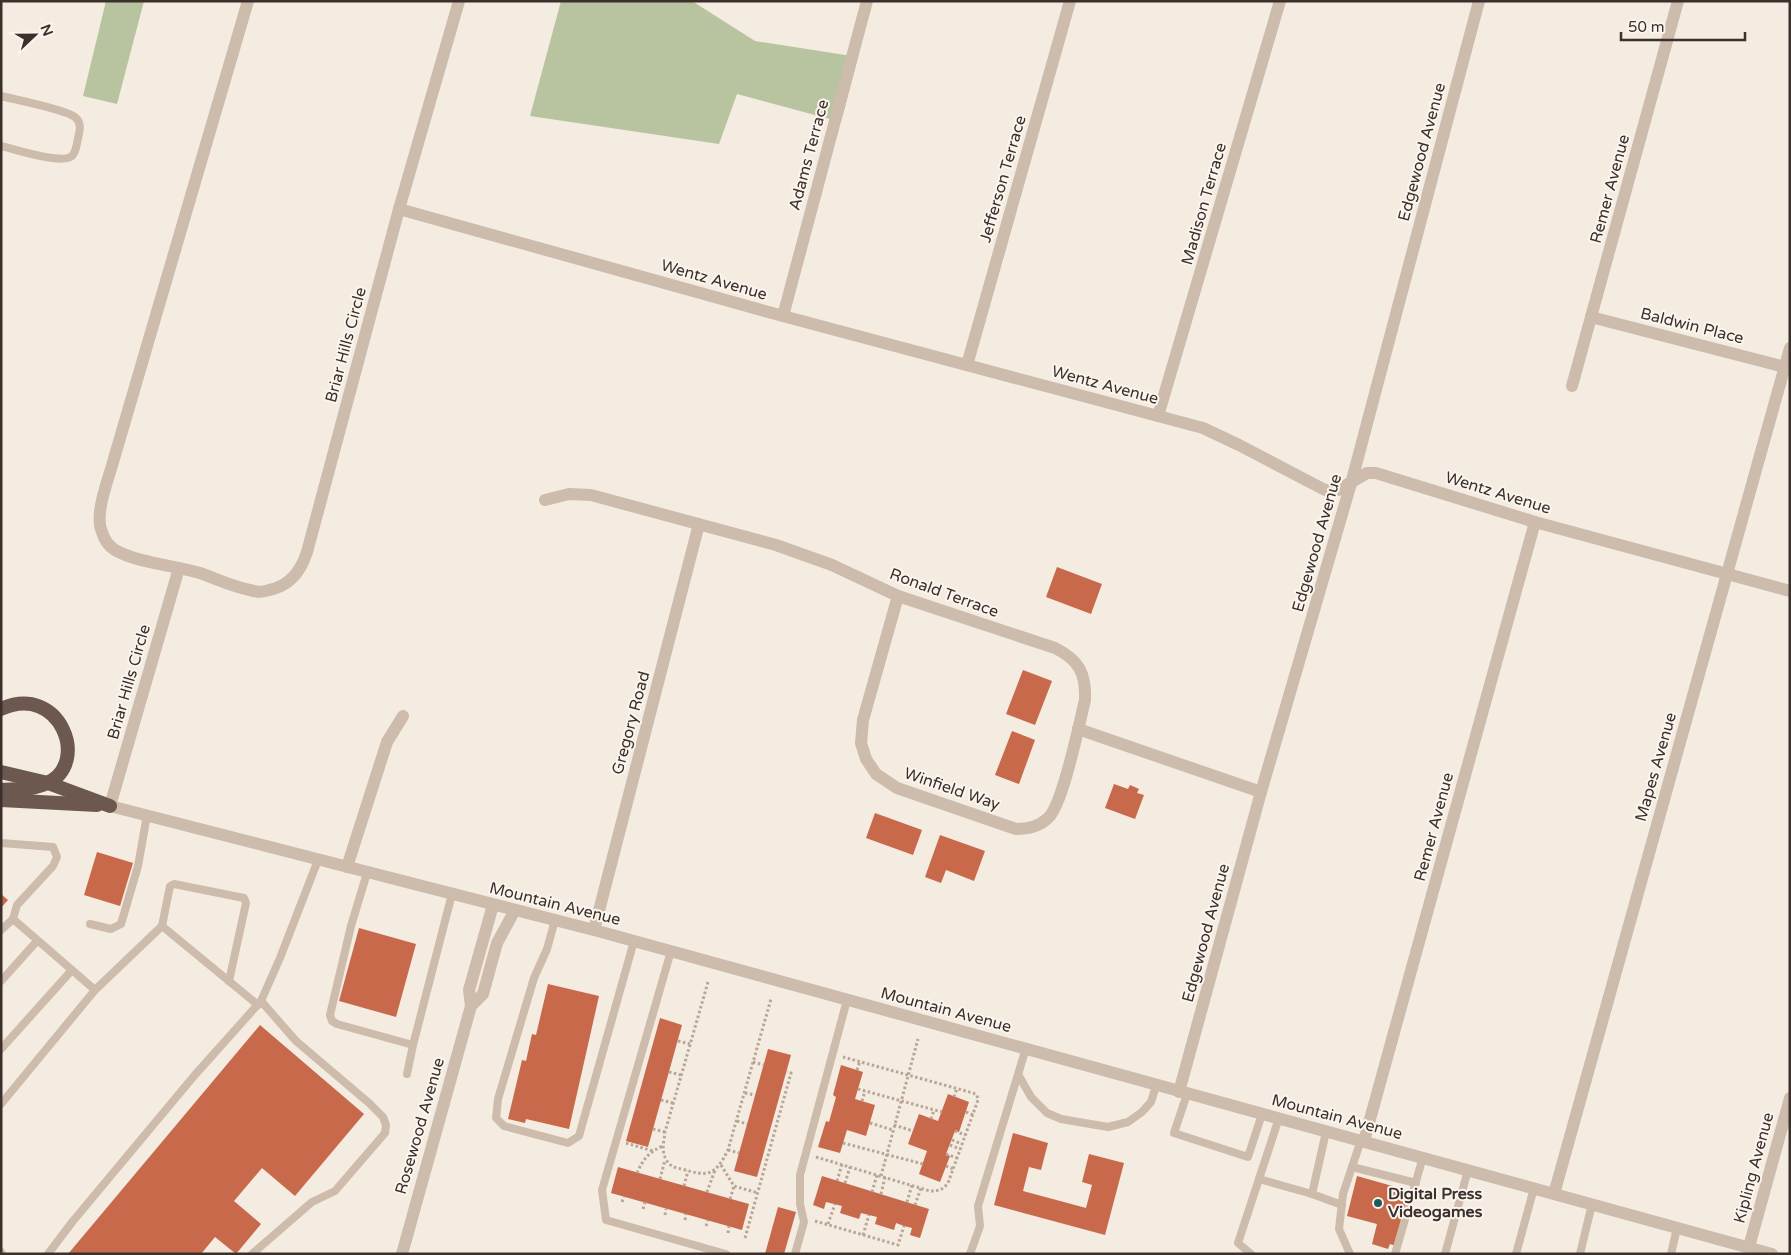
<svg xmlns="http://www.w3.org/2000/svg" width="1791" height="1255" viewBox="0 0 1791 1255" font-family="'Varela Round',sans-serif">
  <rect width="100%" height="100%" fill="#f4ebe1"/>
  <g fill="#b8c4a0">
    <path d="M106,1H144L117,104L83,96Z"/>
    <path d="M561,1H692L755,41L858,57L841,122L737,94L719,144L530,116Z"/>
  </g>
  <g fill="#c8694b">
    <path d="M1057,567L1102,584L1091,614L1046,597Z"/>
    <path d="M1023,670L1052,681L1035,725L1006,714Z"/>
    <path d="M1012,731L1035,740L1019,784L995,775Z"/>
    <path d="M1114,784L1128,789L1130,785L1139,789L1137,793L1144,795L1135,819L1105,808Z"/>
    <path d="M875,813L922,830L913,855L866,838Z"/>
    <path d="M940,835L985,851L974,881L946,870L941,883L925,877Z"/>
    <path d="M97,852L133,863L120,906L84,895Z"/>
    <path d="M1,894L8,900L1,908Z"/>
    <path d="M359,928L416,944L396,1017L339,1001Z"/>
    <path d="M548,984L599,996L569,1129L526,1119L525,1123L508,1119L522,1060L526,1061L532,1034L536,1035Z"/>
    <path d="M660,1018L682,1025L648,1147L626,1141Z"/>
    <path d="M260,1025L364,1114L295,1196L262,1168L234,1201L261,1224L236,1254L215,1237L201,1254H68Z"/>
    <path d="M768,1049L791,1055L757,1177L734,1171Z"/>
    <path d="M841,1065L863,1072L855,1099L875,1105L866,1136L847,1130L840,1153L818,1147L826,1121L829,1122L836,1097L833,1095Z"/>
    <path d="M948,1094L969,1102L959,1132L955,1131L946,1154L950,1156L940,1182L919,1174L927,1151L908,1144L919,1114L938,1121Z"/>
    <path d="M1013,1133L1048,1143L1041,1170L1029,1167L1023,1191L1086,1208L1092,1185L1082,1182L1089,1154L1124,1163L1105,1235L994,1205Z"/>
    <path d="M618,1167L749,1204L742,1230L611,1193Z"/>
    <path d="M822,1176L929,1209L920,1238L910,1235L912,1228L904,1226L896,1223L894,1230L875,1224L877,1217L861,1213L859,1219L840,1213L842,1206L826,1202L824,1209L813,1205Z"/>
    <path d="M1357,1176L1410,1191L1396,1246L1390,1244L1388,1249L1372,1244L1377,1224L1347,1216Z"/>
    <path d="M778,1207L796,1212L784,1254H765Z"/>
  </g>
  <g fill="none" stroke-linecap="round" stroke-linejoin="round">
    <g stroke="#b9a596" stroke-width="3" stroke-dasharray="2.5 2.5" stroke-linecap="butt">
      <path d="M708,982L665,1132C664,1141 661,1151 666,1159C669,1166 675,1168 682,1169C708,1177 715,1176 728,1150L771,999"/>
      <path d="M678,1041L690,1044"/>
      <path d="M753,1062L764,1065"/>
      <path d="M857,1070L860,1061"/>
      <path d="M669,1072L681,1075"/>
      <path d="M858,1089L942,1112"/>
      <path d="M745,1093L755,1095"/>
      <path d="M954,1097L957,1088"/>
      <path d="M661,1100L673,1103"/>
      <path d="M862,1101L865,1091"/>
      <path d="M966,1112L973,1115"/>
      <path d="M931,1119L934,1110"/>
      <path d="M737,1121L747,1124"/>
      <path d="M870,1123L893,1130"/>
      <path d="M894,1125L913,1131"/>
      <path d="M653,1129L665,1132"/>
      <path d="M955,1131L965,1135"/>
      <path d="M952,1140L962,1144"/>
      <path d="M626,1143L653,1151"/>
      <path d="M843,1143L923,1164"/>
      <path d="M950,1145L960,1149"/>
      <path d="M728,1150L739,1153"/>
      <path d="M946,1154L957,1158"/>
      <path d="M816,1157L930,1191C938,1191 943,1190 948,1183L978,1100L977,1095L973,1093L843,1057"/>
      <path d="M721,1165L734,1186L758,1193"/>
      <path d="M946,1166L953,1169"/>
      <path d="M637,1173C643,1159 649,1152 663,1146"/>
      <path d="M881,1176L918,1039"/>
      <path d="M660,1179L665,1160"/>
      <path d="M837,1181L842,1164"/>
      <path d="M845,1183L850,1167"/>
      <path d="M684,1186L688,1171"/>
      <path d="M707,1192L715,1170"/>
      <path d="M872,1192L877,1175"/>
      <path d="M881,1194L885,1177"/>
      <path d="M730,1199L734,1186"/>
      <path d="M622,1202L624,1197"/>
      <path d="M907,1202L912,1185"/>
      <path d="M915,1205L921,1188"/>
      <path d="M643,1209L645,1202"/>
      <path d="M665,1215L666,1209"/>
      <path d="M685,1220L686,1214"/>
      <path d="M815,1221L898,1245L904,1226"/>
      <path d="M828,1224L835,1204"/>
      <path d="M706,1226L708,1220"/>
      <path d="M728,1233L729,1226"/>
      <path d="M863,1235L869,1215"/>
      <path d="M745,1238L791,1073L787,1072"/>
    </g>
    <g stroke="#cdbbac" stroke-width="8">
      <path d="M1,96C17,100 64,109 75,117C82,123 80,130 78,138C77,144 76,152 72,156C61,165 15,149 1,146"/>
      <path d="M1,843L53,847L57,857L53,866L17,905L13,919L72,970"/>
      <path d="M367,873L351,926L330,1015L332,1021L337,1024L413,1045L452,894"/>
      <path d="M555,920L547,949L534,978L498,1099L496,1118L504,1126L568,1143L579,1136L634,941"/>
      <path d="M90,924L111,929L121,924L138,866L147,815"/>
      <path d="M162,926L170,886L174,884L244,898L246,903L229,981"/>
      <path d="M1,930L13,919"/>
      <path d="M671,951L602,1190L606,1220L726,1254"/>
      <path d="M1,981L37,941"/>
      <path d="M1,1049L72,970L95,990L162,926L258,1005"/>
      <path d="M407,1074L413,1045"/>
      <path d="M1019,1076L1031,1097L1047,1113L1061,1119L1108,1127L1128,1122L1142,1112L1151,1102L1156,1086"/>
      <path d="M1187,1094L1174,1133L1248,1157L1262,1114"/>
      <path d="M1,1104L95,990"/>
      <path d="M1326,1132L1312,1194L1342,1205"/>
      <path d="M1352,1167L1416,1183"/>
      <path d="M1259,1179L1312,1194"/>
      <path d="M1,1252L2,1254"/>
      <path d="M48,1254L73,1221L194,1076L261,1001L280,958L318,860"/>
      <path d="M252,1254L312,1202L335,1191L385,1133L386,1125L383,1117L369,1103L296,1041L261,1001"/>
      <path d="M795,1254L804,1222L800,1204V1175L847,1000"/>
      <path d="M970,1254L980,1226L978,1206L1026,1048"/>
      <path d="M1251,1254L1238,1243L1279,1118"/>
      <path d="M1350,1254L1339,1229L1343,1194L1361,1140"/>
      <path d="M1395,1254L1423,1157"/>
      <path d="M1445,1254L1468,1170"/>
      <path d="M1516,1254L1534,1188"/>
      <path d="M1580,1254L1592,1204"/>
      <path d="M1671,1254L1677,1228"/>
    </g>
    <g stroke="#cdbbac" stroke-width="12">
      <path d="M248,1L113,462C108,481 94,514 102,532C104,539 109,546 115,550C135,562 176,566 200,573C217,579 233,587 250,590C256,592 264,592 269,590C290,586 301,571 307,552L399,209L459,1"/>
      <path d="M399,209L783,316L1203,428L1239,445L1325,490H1338L1367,473H1376L1535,522L1790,591"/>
      <path d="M783,316L867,1"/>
      <path d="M1591,317L1785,367"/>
      <path d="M967,365L1070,1"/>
      <path d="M1572,386L1678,1"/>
      <path d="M1158,416L1280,1"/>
      <path d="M545,500L569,494L591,495L776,545L832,565L898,596L1055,648C1079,660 1086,673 1085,700C1079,724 1063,805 1048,818C1039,827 1028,829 1016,829L897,788L876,774L866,759L861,743L863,720L898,596"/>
      <path d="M1078,729L1261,792"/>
      <path d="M110,806L179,568"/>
      <path d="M347,867L387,742L403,716"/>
      <path d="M594,930L699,524"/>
      <path d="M471,1006L483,994L497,943L515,910"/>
      <path d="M1179,1092L1261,792L1352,480L1479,1"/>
      <path d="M1364,1141L1535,522"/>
      <path d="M1554,1194L1790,348"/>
      <path d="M1749,1247L1790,1098"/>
      <path d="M402,1254L471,1006L469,990L493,905"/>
    </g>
    <path stroke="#cdbbac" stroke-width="12" d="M110,806L594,930L1772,1254"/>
    <g stroke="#6c584f" stroke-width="14">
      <path d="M1,709C60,682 91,764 47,783C33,790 17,789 1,790"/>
      <path d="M1,772L48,783L110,806"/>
      <path d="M1,800L97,805"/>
    </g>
  </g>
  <circle fill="#1f5a5e" stroke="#fbf5ee" stroke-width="2" cx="1378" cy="1203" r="5"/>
  <g text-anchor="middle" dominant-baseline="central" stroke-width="4" stroke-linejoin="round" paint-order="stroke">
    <g font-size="16" fill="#3b302b" stroke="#fbf5ee">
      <text transform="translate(1422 152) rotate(-75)">Edgewood Avenue</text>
      <text transform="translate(809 155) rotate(-75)">Adams Terrace</text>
      <text transform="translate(1003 179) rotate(-74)">Jefferson Terrace</text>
      <text transform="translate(1610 189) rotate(-75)">Remer Avenue</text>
      <text transform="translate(1204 204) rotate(-74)">Madison Terrace</text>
      <text transform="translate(714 280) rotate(16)">Wentz Avenue</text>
      <text transform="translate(1692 326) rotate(14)">Baldwin Place</text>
      <text transform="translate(346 345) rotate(-75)">Briar Hills Circle</text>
      <text transform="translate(1105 385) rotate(15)">Wentz Avenue</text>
      <text transform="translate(1498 493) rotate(17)">Wentz Avenue</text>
      <text transform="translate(1317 543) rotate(-74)">Edgewood Avenue</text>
      <text transform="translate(944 593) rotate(20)">Ronald Terrace</text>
      <text transform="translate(129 682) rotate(-74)">Briar Hills Circle</text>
      <text transform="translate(631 723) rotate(-75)">Gregory Road</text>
      <text transform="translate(1656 767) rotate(-74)">Mapes Avenue</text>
      <text transform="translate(952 789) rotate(19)">Winfield Way</text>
      <text transform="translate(1434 827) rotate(-75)">Remer Avenue</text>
      <text transform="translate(555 904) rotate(14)">Mountain Avenue</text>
      <text transform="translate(1206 933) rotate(-75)">Edgewood Avenue</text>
      <text transform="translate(946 1010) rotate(15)">Mountain Avenue</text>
      <text transform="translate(1337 1117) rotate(15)">Mountain Avenue</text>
      <text transform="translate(420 1126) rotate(-74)">Rosewood Avenue</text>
      <text transform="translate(1754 1168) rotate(-75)">Kipling Avenue</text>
    </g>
    <g font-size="16" font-weight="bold" fill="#3b302b" stroke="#fbf5ee" text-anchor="start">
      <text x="1388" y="1194">Digital Press<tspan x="1388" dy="18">Videogames</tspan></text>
    </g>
  </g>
  <rect width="1791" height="1255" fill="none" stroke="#3b302b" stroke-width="5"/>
  <g transform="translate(35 35) rotate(68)" stroke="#fbf5ee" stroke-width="4" paint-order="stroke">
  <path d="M0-4L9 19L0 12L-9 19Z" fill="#3b302b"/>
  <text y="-8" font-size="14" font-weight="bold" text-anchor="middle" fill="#3b302b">N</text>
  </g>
  <path d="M1621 32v8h124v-8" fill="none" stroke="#3b302b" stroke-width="2.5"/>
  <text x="1628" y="32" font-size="15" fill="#3b302b" stroke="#fbf5ee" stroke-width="4" paint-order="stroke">50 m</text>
</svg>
